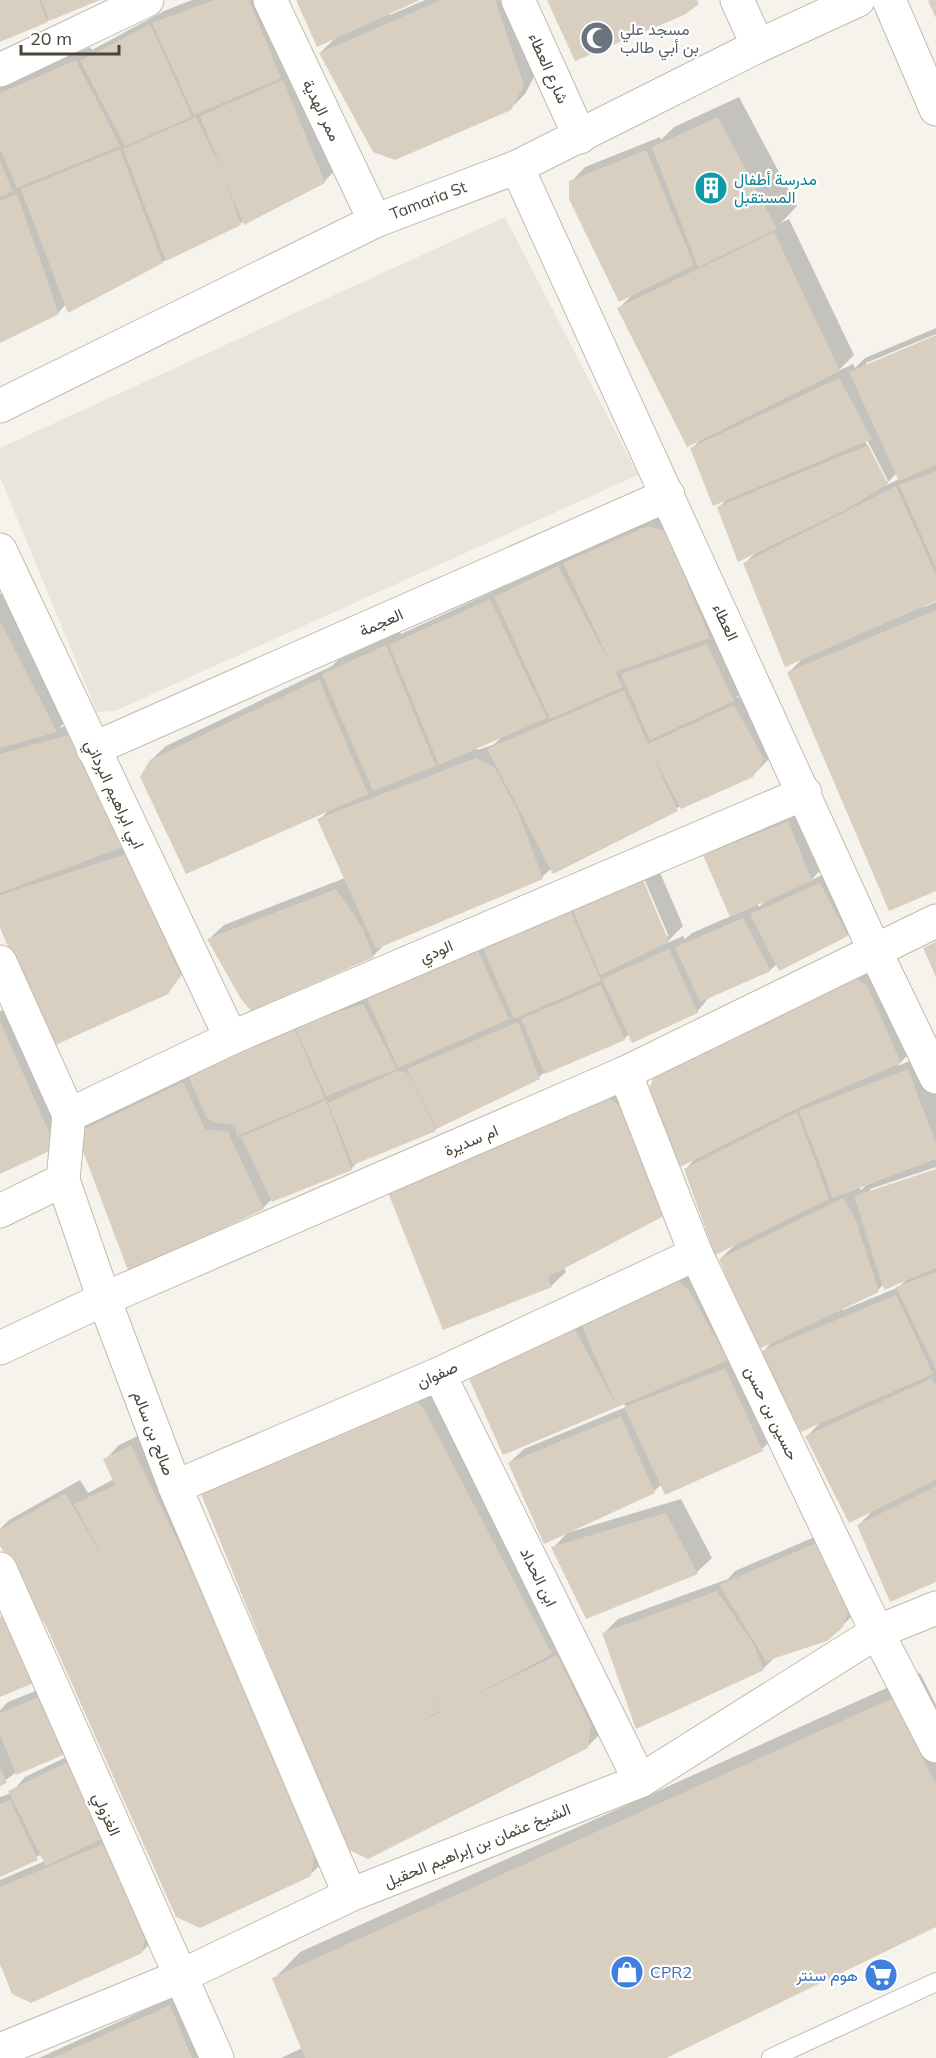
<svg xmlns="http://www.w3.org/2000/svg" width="936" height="2058" viewBox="0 0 936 2058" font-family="Mulish,Vazirmatn,sans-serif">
  <rect width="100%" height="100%" fill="#f6f3ec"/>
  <path fill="#eae5da" d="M505,217L638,475L115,711L97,712L0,477V448Z"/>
  <g fill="#0003" fill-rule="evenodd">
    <path d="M0,0H96L0,41Z"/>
    <path d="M192,0H269L295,63L285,72L297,67L338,167L324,182L162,262L66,304L58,313L0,341V86L90,47L92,50L164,11Z"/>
    <path d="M297,0H416L389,12L390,15L425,0H514L538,69L525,94L510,109L320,53L337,36Z"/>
    <path d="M739,97L797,206L781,223L789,219L854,355L838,371L853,364L855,368L865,358L936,328V334L866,363V366L936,337V599L923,605L924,607L936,602V889L789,672L804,657L745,563L755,553L718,508L728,498L692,448L702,438L619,308L634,293L571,182L585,167L660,137L661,140L674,127ZM866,438L888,481H885L864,439ZM897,473L899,479L885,486V485Z"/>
    <path d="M664,513L724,622L712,634L721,631L747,686L736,698L749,692L778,744L767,761L752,776L681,806L552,868L542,877L386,943L373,956L209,939L224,925L345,878L319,820L329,810L151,760L166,746L332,666L338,660L400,632L401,634ZM502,737L493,745L477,750L476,747Z"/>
    <path d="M6,591L70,717L59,728L82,721L195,960L167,992L0,925V594Z"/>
    <path d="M802,808L825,866L811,880L834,870L861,921L847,935L777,964L770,970L711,995L697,1012L632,1041L629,1034L624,1039L546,1071L539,1077L436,1129L359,1161L351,1169L272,1199L263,1208L78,1133L93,1119L582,893L669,937L640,869L655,861L683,926L665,944L683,936L685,939L692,933L731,916L704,855L719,841ZM768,899L759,907L757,903Z"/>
    <path d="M866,963L915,1048L897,1066L923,1056L936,1091V1167L870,1189V1192L936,1170V1581L859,1525L874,1509L807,1436L822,1421L761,1353L771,1343L720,1259L736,1244L686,1169ZM869,1183L863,1188L861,1190L859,1187ZM907,1279L899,1287L843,1310L842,1308L878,1290L884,1284Z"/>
    <path d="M14,1006L69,1132L0,1172V1011Z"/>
    <path d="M615,1079L676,1201L661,1216L564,1267L566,1272L551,1286L388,1191Z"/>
    <path d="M691,1265L741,1344L726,1360L740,1355L776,1435L762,1449L662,1484L654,1491L509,1463L524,1449L626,1407L624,1404L504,1453L468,1372Z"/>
    <path d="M427,1383L565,1638L554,1650L571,1642L602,1732L587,1747L368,1857L201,1489Z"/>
    <path d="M146,1432L325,1860L310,1875L48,1628L0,1543V1529L9,1520L80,1480L88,1493L114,1479L105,1460L119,1445Z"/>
    <path d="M681,1499L712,1558L697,1572L586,1617L553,1548L567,1533Z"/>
    <path d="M831,1530L856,1612L841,1627L776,1656L763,1669L604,1633L618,1619L728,1579L735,1571Z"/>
    <path d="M920,1673L936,1705V1925L662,2058H281L302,2048L274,1979L300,1952Z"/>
    <path d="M53,1684L76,1739L62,1754L16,1772L0,1785V1710L8,1702Z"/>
    <path d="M89,1746L156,1937L142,1952L0,1960V1880L45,1861L42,1854L0,1875V1797L11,1793L25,1777Z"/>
    <path d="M184,1992L212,2058H39Z"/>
  </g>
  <g fill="#d8cfc1" fill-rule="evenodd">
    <path d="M0,0H39L48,22L0,42Z"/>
    <path d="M41,0H100L49,21Z"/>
    <path d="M214,0H249L281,78L194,115L152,23Z"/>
    <path d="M296,0H420L317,47Z"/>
    <path d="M441,0H495L524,85L511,110L395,160L373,152L319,53Z"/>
    <path d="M547,0H697L699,4L684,15L575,61Z"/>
    <path d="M931,0H936V18L928,1Z"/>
    <path d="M150,24L192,117L125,146L80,61Z"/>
    <path d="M76,60L120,146L17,188L0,149V93Z"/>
    <path d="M283,80L325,183L244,225L225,180L241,225L166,261L123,149L196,117L221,168L200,116Z"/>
    <path d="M718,117L777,229L698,267L652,147Z"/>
    <path d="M120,149L163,263L68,313L21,189Z"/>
    <path d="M646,150L694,265L619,302L569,199V181Z"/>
    <path d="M0,161L13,191L0,197Z"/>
    <path d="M17,194L59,314L0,343V201Z"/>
    <path d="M774,232L840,371L687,447L617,308Z"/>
    <path d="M936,335V465L899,481L849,372Z"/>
    <path d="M839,378L872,439L713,506L690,448Z"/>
    <path d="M868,445L888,484L845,510L738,562L717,507Z"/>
    <path d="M936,471V568L899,485Z"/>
    <path d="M896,486L936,575V601L785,667L743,563Z"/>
    <path d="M648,526L666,531L710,638L615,672L623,687L550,719L494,597L558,566L613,668L563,563Z"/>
    <path d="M490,599L547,718L439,765L389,645Z"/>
    <path d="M936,610V891L889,911L787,672Z"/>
    <path d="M0,621L57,732L0,748Z"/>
    <path d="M707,644L734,701L650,740L621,674Z"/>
    <path d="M386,645L436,766L373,791L322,674Z"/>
    <path d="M319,679L368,794L186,874L140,777L150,760Z"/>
    <path d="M624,690L648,744L734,705L764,759L753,777L681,809L653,756L678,811L553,874L487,749Z"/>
    <path d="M68,735L118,825L123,847L0,893V754Z"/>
    <path d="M476,758L495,768L518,811L543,879L376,949L317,819Z"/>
    <path d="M788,821L812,881L730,917L703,855Z"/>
    <path d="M126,854L181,975L168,994L51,1047L0,928V895Z"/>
    <path d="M641,875L669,942L600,975L571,906Z"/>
    <path d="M820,883L848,936L779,971L750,914Z"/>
    <path d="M336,889L362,927L374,957L251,1011L241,999L207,939Z"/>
    <path d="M568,906L601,981L514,1019L481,944Z"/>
    <path d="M743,918L771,971L700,1002L675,947Z"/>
    <path d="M936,942V977L923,948Z"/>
    <path d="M477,949L509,1019L398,1068L367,998Z"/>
    <path d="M669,949L698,1013L632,1043L602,979Z"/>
    <path d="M851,977L867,985L901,1063L806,1104L680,1167L649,1089L657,1069Z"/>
    <path d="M601,985L625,1040L545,1074L521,1019Z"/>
    <path d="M363,1004L397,1069L326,1096L294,1025Z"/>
    <path d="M0,1021L56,1148L0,1174Z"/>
    <path d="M518,1022L540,1079L436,1129L407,1069Z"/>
    <path d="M293,1026L325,1098L237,1136L235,1125L215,1123L206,1117L187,1073Z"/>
    <path d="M908,1069L936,1143V1159L833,1198L799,1111Z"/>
    <path d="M397,1071L406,1072L412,1080L436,1131L353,1165L328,1103Z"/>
    <path d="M183,1082L205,1129L228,1132L264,1209L129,1273L76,1133Z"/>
    <path d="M600,1093L623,1108L652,1164L662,1217L548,1277L552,1287L443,1330L387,1190L494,1148L490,1140Z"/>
    <path d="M326,1100L352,1170L272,1202L241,1137Z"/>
    <path d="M797,1112L829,1199L715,1255L684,1169Z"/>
    <path d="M936,1169V1268L884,1290L854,1196Z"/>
    <path d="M843,1198L855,1218L879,1292L757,1350L719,1259Z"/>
    <path d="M936,1272V1370L896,1287Z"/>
    <path d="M676,1278L690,1292L728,1360L503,1455L466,1372L573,1326L616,1405L579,1319Z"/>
    <path d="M896,1295L933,1374L801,1432L759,1352Z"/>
    <path d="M725,1368L763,1451L665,1495L624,1407Z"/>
    <path d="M932,1378L936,1386V1480L849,1523L805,1436Z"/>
    <path d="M412,1396L424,1409L552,1654L466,1700L557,1655L591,1725L588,1748L368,1859L349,1850L311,1765L199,1489ZM427,1682L440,1713L414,1723L439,1712Z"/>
    <path d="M621,1416L655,1493L544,1544L508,1463Z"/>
    <path d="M131,1445L232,1653L315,1853L311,1876L200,1928L176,1917L47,1628L0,1546V1530L65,1493L105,1561L74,1504L115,1485L103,1459Z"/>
    <path d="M936,1486V1582L890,1602L857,1525Z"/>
    <path d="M666,1513L698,1574L586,1619L551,1547Z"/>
    <path d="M816,1543L849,1611L842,1628L827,1641L766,1661L719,1585Z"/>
    <path d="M717,1591L754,1645L764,1670L636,1729L602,1633Z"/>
    <path d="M8,1614L36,1682L0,1697V1617Z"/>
    <path d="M39,1697L63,1755L16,1775L0,1735V1713Z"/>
    <path d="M893,1698L936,1784V1927L666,2058H305L272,1978Z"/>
    <path d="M74,1759L112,1834L46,1866L8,1791Z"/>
    <path d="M0,1767L7,1783L0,1786Z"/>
    <path d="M10,1800L38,1860L0,1877V1804Z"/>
    <path d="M110,1841L148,1931L142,1953L31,2003L12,1994L0,1964V1887Z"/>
    <path d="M170,2005L192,2058H53Z"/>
  </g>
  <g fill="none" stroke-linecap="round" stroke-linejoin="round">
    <defs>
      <path id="lane" d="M771,2058L936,1982"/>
      <g id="street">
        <path d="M270,0L375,221"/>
        <path d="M518,0L580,137"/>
        <path d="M737,0L758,46"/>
        <path d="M889,0L936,109"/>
        <path d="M0,70L147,0"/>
        <path d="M517,167L874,949L936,1077"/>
        <path d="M0,406L375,221L517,167L758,46L858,0"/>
        <path d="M0,550L231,1038"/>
        <path d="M93,749L668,495"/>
        <path d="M0,962L69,1115L63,1180L104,1299L175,1487L350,1895"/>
        <path d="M625,1073L696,1254L877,1632L936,1746"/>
        <path d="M69,1115L231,1038L805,793"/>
        <path d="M0,1211L63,1180"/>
        <path d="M0,1348L104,1299L625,1073L936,921"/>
        <path d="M439,1374L640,1781"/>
        <path d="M175,1487L439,1374L696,1254"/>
        <path d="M0,1569L217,2058"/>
        <path d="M0,2050L179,1977L350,1895L640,1781L877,1632L936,1608"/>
      </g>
    </defs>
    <use href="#lane" stroke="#c2bbae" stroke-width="20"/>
    <use href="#street" stroke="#c2bbae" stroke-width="35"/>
    <use href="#lane" stroke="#fff" stroke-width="18"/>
    <use href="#street" stroke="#fff" stroke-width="33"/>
  </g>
  <defs>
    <symbol id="mosque-disc" viewBox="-11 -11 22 22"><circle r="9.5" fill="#6b7280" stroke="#fff"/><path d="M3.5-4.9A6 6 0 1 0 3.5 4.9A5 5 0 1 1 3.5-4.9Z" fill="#fff"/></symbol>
    <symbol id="building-disc" viewBox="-11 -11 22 22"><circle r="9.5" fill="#0f9aa8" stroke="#fff"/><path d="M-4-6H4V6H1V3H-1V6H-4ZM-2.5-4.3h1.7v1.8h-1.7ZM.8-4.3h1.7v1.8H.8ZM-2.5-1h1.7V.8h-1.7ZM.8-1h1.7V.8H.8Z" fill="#fff"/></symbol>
    <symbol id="shop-disc" viewBox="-11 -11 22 22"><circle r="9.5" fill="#3f7fe0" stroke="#fff"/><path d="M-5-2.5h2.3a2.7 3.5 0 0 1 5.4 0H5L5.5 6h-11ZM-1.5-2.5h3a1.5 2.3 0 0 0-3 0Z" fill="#fff"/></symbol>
    <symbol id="supermarket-disc" viewBox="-11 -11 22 22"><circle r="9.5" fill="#3f7fe0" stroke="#fff"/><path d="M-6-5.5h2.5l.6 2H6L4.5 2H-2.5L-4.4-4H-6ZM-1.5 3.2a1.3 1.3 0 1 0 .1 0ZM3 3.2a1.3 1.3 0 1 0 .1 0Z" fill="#fff"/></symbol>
  </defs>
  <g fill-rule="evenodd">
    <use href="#mosque-disc" x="578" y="19" width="38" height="38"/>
    <use href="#building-disc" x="692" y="169" width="38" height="38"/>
    <use href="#shop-disc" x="608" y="1953" width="38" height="38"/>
    <use href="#supermarket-disc" x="862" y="1956" width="38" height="38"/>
  </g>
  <g text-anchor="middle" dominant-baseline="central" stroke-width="4.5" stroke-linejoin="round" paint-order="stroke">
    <g font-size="16" fill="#5b616d" stroke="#fff" text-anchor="start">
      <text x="620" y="29">مسجد علي<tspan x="620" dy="18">بن أبي طالب</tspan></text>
    </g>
    <g font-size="16" fill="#4b4439" stroke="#fff">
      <text transform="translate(549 68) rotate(66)">شارع العطاء</text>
      <text transform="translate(322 110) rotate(64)">ممر الهدية</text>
      <text transform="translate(428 200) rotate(-21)">Tamaria St</text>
      <text transform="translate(381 622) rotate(-24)">العجمة</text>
      <text transform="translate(726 622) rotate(65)">العطاء</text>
      <text transform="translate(115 794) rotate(65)">ابي ابراهيم البرداني</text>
      <text transform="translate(436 951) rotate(-23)">الودي</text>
      <text transform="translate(471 1140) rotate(-23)">ام سديرة</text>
      <text transform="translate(437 1374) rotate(-24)">صفوان</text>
      <text transform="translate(772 1413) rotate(64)">حسين بن حسن</text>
      <text transform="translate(154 1433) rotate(69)">صالح بن سالم</text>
      <text transform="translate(539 1577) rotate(64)">ابن الحداد</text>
      <text transform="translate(107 1814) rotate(66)">الغزولي</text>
      <text transform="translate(477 1845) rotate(-22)">الشيخ عثمان بن إبراهيم الحقيل</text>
    </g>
    <g font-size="16" fill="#0d838f" stroke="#fff" text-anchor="start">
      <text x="734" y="179">مدرسة أطفال<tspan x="734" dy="18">المستقبل</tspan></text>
    </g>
    <g font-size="16" fill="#366cbe" stroke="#fff" text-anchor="start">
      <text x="650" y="1972">CPR2</text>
      <text x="858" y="1975" text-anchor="end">هوم سنتر</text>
    </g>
  </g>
  <path d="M21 45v9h98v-9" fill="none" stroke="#4b4439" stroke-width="3"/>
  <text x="30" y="45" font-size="18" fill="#4b4439" stroke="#ffffff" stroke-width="4.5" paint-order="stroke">20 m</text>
</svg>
